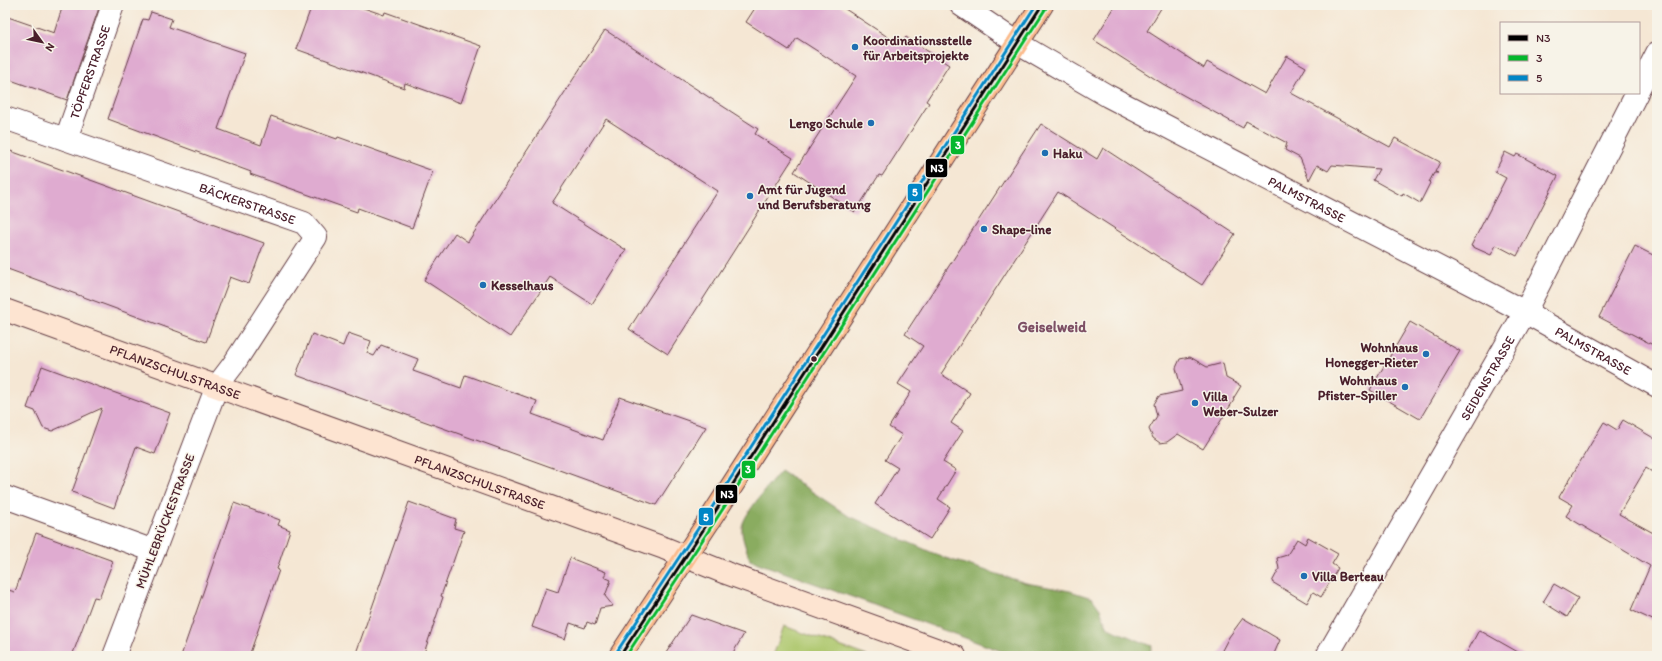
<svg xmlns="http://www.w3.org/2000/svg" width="1662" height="661" viewBox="0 0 1662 661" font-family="Itim,sans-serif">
  <rect width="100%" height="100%" fill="#f7f3e8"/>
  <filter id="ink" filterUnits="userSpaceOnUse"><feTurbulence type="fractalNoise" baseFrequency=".025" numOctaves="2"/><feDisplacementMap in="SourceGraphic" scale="8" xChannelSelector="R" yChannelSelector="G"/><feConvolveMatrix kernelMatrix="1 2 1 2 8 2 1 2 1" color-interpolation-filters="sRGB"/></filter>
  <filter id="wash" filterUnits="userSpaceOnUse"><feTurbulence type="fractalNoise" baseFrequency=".012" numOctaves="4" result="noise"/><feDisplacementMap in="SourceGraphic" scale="16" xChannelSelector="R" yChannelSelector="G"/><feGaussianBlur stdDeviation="0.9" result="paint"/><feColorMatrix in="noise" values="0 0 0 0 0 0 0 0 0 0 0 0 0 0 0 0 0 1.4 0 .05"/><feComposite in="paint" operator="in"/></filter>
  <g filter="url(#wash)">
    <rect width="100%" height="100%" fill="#f5e7d4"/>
    <path fill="#adc76d" stroke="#7c734c" d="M784,626L867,656H773Z"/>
    <path fill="#8aac60" stroke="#6a6646" d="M781,471L847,515L942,557L1026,583L1070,591L1092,598L1100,609L1108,628L1152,646L1149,656H1015L750,560C747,550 741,538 742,527C743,515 772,481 781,471Z"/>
    <g id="blocks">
      <g fill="#dfabd0">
        <path d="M63,5H100L67,100L5,78V16L54,33Z"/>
        <path d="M312,5H355L384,15L385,12L481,46L461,103L405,83L404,88L296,49Z"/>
        <path d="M757,5H839L900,45L906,37L949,65L926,101L929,103L882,176L879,175L855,212L794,172L856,76L797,38L789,50L746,22Z"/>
        <path d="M1116,5H1163L1147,31L1204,68L1207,62L1265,94L1287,56L1306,67L1291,93L1390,147L1395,138L1440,162L1435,172L1438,173H1434L1429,182L1430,183L1420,203L1403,193L1402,196L1373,180L1379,169L1332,165L1328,171L1317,165L1309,180L1300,158L1285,150L1287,143L1246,121L1243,128L1163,84L1094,40Z"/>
        <path d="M151,12L172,19L169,27L245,53L218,129L261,145L271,116L337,139L338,137L433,171L412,228L358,208L357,212L250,174L251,172L108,119L143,19L148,20Z"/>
        <path d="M605,30L758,129L755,134L793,158L668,354L629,329L718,191L606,119L552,203L626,250L592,304L550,277L510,337L424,280L455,233L468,242Z"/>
        <path d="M1041,124L1097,159L1103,148L1235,234L1202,285L1058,192L941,374L970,393L951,423L963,431L943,462L956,470L938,499L950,507L930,539L875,504L898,468L885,460L902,435L889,427L911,392L898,384L923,346L905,334Z"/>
        <path d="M5,149L264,243L249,284L230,277L206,342L5,268Z"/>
        <path d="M1505,152L1515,157L1517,154L1558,176L1517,256L1496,245L1491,255L1471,246L1506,178L1495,172Z"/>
        <path d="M1635,246L1657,257V347L1599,317Z"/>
        <path d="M1410,322L1460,351L1420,419L1370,390Z"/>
        <path d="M348,333L371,341L367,353L374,356L381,345L418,359L413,371L461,388L465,375L515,393L537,401L532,414L603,440L620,397L706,427L656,505L296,375L312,334L343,346Z"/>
        <path d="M1190,357L1207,367L1223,363L1226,378L1241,386L1233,399L1234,400L1203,449L1178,434L1167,442L1160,443L1153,438L1149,429L1157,416L1154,404L1159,396L1182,391L1176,368L1180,359Z"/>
        <path d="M42,366L170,413L155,454L136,447L114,508L72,492L102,408L52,431L43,428L35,411L27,408Z"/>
        <path d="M1623,420L1657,440V475L1646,468L1619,514L1657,535V622L1631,610L1650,566L1566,516L1573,505L1559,497L1604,422L1617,430Z"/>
        <path d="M409,502L456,519L454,528L464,531L441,596L443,597L423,656H355Z"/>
        <path d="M234,503L280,520L278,525L290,530L277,569L279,570L249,656H181Z"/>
        <path d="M36,533L113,561L99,598L94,597L72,656H5V589L15,592Z"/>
        <path d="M1308,537L1338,554L1332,564L1338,568L1321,597L1313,592L1307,603L1272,582L1279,569L1277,558L1287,555L1297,539L1305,544Z"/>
        <path d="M570,558L606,572L604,577L611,580L605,596L613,606L600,608L595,625L587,622L585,628L570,623L565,639L532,627L546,588L558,592Z"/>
        <path d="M1554,584L1578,598L1567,617L1543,602Z"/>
        <path d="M691,615L744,634L731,656H664Z"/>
        <path d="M1243,618L1280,640L1273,656H1219L1229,637Z"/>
        <path d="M1479,630L1525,656H1465Z"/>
      </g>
    </g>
  </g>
  <g filter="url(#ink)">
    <use href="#blocks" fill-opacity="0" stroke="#643d44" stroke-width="1"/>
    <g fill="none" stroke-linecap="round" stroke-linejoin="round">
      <defs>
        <g id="street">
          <path id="s1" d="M961,5L1017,43L1108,96L1525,312L1657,386"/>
          <path d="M1639,88L1657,53"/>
          <path id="s2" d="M5,118L304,223L316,237L233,365L217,386L114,656"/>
          <path id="s3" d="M66,139L113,5"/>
          <path d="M5,497L154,551"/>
          <path id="s4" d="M1327,656L1525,312L1637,93"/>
        </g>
        <g id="secondary">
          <path id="s5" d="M5,310L664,548L726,573L955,656"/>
        </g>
        <path id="primary" d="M620,656L713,515L1042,5"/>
      </defs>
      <use href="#street" stroke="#643d44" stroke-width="24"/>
      <use href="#secondary" stroke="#643d44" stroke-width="24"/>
      <use href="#primary" stroke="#643d44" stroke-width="24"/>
      <use href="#street" stroke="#fff" stroke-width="22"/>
      <use href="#secondary" stroke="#fde4d1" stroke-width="22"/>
      <use href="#primary" stroke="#fbbb8c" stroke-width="22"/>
      <defs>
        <path id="bus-1" d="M620,656L713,515L1042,5"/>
        <path id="bus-2" d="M626,656L717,518L1046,8"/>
        <path id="bus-3" d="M616,653L709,512L1036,5"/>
      </defs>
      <use href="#bus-1" stroke="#f7f3e8" stroke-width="6"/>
      <use href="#bus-2" stroke="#f7f3e8" stroke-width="6"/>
      <use href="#bus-3" stroke="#f7f3e8" stroke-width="6"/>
      <use href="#bus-1" stroke="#000" stroke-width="3"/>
      <use href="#bus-2" stroke="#04b72c" stroke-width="3"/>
      <use href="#bus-3" stroke="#0086c6" stroke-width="3"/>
    </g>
  </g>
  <g fill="#1f6fb2" stroke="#f7f3e8" stroke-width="1.5">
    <circle cx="855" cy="47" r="4"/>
    <circle cx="871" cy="123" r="4"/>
    <circle cx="1045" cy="153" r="4"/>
    <circle cx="750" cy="196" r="4"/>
    <circle cx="984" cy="229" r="4"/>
    <circle cx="483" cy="285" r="4"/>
    <circle cx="1426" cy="354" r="4"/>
    <circle cx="1405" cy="387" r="4"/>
    <circle cx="1195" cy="403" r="4"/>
    <circle cx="1304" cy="576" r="4"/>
  </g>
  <circle fill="#4a1f2b" stroke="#f7f3e8" stroke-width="1.5" cx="814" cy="359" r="3.5"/>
  <g text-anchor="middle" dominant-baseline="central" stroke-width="3" stroke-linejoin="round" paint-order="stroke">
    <g font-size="13" font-weight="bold" fill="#4a1f2b" stroke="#f7f3e8" text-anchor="start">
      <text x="863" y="40">Koordinationsstelle<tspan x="863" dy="15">für Arbeitsprojekte</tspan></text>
      <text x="863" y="123" text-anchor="end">Lengo Schule</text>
      <text x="1053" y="153">Haku</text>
      <text x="758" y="189">Amt für Jugend<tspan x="758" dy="15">und Berufsberatung</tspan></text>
      <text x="992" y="229">Shape-line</text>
      <text x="491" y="285">Kesselhaus</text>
      <text x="1418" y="347" text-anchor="end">Wohnhaus<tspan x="1418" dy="15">Honegger-Rieter</tspan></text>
      <text x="1397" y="380" text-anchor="end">Wohnhaus<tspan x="1397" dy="15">Pfister-Spiller</tspan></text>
      <text x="1203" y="396">Villa<tspan x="1203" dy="15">Weber-Sulzer</tspan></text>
      <text x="1312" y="576">Villa Berteau</text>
    </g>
    <g font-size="13" fill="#4a1f2b" stroke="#f7f3e8">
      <text stroke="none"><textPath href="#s3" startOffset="71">TÖPFERSTRASSE</textPath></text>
      <text stroke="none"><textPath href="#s1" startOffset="397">PALMSTRASSE</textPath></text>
      <text stroke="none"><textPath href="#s2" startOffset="257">BÄCKERSTRASSE</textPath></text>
      <text stroke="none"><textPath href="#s1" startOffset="721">PALMSTRASSE</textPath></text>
      <text stroke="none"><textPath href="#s5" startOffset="181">PFLANZSCHULSTRASSE</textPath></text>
      <text stroke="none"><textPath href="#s4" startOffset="321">SEIDENSTRASSE</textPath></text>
      <text stroke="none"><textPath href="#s5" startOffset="505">PFLANZSCHULSTRASSE</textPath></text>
      <text transform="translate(165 521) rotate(-69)">MÜHLEBRÜCKESTRASSE</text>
    </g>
    <g font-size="15" font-weight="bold" fill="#7e5065" stroke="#f7f3e8">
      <text x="1052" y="327">Geiselweid</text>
    </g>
  </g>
  <g stroke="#f7f3e8" stroke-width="1.5">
    <rect x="950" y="135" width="15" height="20" rx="4" fill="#04b72c"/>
    <rect x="925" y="158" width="23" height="20" rx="4" fill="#000"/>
    <rect x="907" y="183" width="16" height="19" rx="4" fill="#0086c6"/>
    <rect x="741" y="460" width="15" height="19" rx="4" fill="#04b72c"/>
    <rect x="715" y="484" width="23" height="20" rx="4" fill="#000"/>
    <rect x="698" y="507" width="16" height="19" rx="4" fill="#0086c6"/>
  </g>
  <g font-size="11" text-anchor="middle" font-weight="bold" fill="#fff">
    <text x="958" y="149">3</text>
    <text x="937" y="172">N3</text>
    <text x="915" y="196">5</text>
    <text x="748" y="473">3</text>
    <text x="727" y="498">N3</text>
    <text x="706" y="521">5</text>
  </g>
  <rect width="1662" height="661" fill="none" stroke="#f7f3e8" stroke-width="20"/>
  <rect x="1500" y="22" width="140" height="72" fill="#f7f3e8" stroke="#b29e9c"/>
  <rect x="1508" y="35" width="20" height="6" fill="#000000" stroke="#b29e9c"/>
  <text x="1536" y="42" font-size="12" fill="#4a1f2b">N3</text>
  <rect x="1508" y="55" width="20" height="6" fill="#04b72c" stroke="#b29e9c"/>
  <text x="1536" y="62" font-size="12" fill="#4a1f2b">3</text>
  <rect x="1508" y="75" width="20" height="6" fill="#0086c6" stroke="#b29e9c"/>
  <text x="1536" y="82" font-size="12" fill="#4a1f2b">5</text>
  <g transform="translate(42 42) rotate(123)" stroke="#f7f3e8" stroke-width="3" paint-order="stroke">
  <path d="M0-3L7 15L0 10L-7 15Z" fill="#4a1f2b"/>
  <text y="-6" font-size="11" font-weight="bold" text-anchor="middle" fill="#4a1f2b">N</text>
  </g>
</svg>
